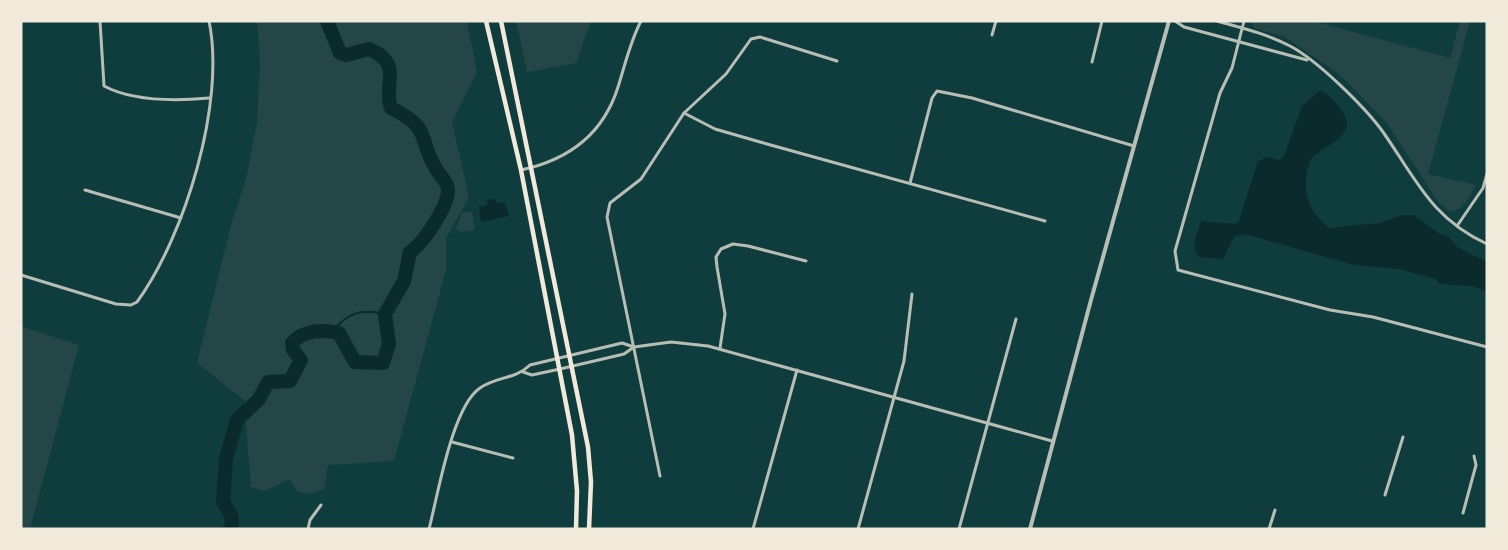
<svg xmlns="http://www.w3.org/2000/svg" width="1508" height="550" viewBox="0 0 1508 550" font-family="Literata,serif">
  <rect width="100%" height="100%" fill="#0f3d3e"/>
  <g fill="#244646">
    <path d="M257,21H467L477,72L452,122L469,197L446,238V270L394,461L328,465L324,489L309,494L297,491L290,479L264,491L251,487L244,400L197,363L231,225L246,179L257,123L260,61Z"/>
    <path d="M516,21H591L576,63L527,72Z"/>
    <path d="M1251,21H1313L1450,58L1460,21H1470L1428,174L1476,185C1469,197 1464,210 1450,212L1439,203L1386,122L1347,82L1332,69L1285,37L1254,28Z"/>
    <path d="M463,212H472L475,230L462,232L456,228Z"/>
    <path d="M21,326L79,345L30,529H21Z"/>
  </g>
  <g fill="#0a2a2b">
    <path d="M1319,91C1327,92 1331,98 1337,104C1365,136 1325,143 1311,159C1309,162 1308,169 1307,172C1302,194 1311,214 1329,228L1380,223L1403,215H1414L1438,233L1449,237L1457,247L1487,262V291L1472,286L1439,284L1436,279L1399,269L1354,265L1245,234L1234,237L1223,259L1199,257C1189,245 1198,235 1201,221L1235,224L1239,221L1258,161L1268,157L1278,160L1283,158L1302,106Z"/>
    <path d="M496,199L497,203L505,202L509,216L481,222L479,207L488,205L487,200Z"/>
  </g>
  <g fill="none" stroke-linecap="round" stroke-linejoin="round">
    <path stroke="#0a2a2b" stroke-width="2" d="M332,331C349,313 360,308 385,314"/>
    <path stroke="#0a2a2b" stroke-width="14" d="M230,529C235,518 229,511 223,502L226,459L237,420L259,399L268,382L290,381L301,360L293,350L292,343C303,330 323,329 339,333L355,362L383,363L389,344L385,314L404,281L410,252C423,244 449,205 448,189C447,181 440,176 436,169C417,137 433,129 391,108C382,84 405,64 369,49L346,55L340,53L327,21"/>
    <g stroke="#b8beb3" stroke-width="3">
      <path d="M100,21L104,86C134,102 176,101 209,98"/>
      <path d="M1175,21L1184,27L1307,60"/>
      <path d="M1217,21C1242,28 1267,34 1290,46C1317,60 1365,107 1383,132C1416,179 1431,218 1487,244"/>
      <path d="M1244,21L1232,68L1220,93L1175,251L1178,270L1330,310L1373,317L1487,347"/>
      <path d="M992,35L996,21"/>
      <path d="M1092,62L1102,21"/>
      <path d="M684,113L715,129L767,144L1045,221"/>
      <path d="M521,170C568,160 603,135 618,87C625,65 630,42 641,21"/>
      <path d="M910,183L932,98L937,91L972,98L1134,146"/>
      <path d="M85,190L181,218"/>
      <path d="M1457,226L1483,188L1487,174"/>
      <path d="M21,275L116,304L131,305L137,302C185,236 226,102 209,21"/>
      <path d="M720,348L725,314L717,267L716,257L721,249L733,244L748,246L806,261"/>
      <path d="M523,372L532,375L560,369L624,354L634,347"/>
      <path d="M452,442L513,458"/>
      <path d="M660,476L607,217L610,203L641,179L684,113L726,74L751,39L760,37L837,61"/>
      <path d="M1385,495L1403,437"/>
      <path d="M1463,513L1476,465L1474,456"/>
      <path d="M308,529L310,520L321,505"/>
      <path d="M429,529C438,495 452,407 480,388C495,377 516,379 530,365L622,343L634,347L671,342L708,346L1052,441"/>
      <path d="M753,529L797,370"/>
      <path d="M858,529L904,361L912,294"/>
      <path d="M959,529L1016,319"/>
      <path d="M1269,529L1275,510"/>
    </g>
    <path stroke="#b8beb3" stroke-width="4" d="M1030,529L1091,300L1169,21"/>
    <g stroke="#f1e9da" stroke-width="4.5">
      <path d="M486,21L521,170L572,435L577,491L576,529"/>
      <path d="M501,21L588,447L591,482L589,529"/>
    </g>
  </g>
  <rect width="1508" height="550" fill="none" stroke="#f1e9da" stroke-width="45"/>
</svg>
